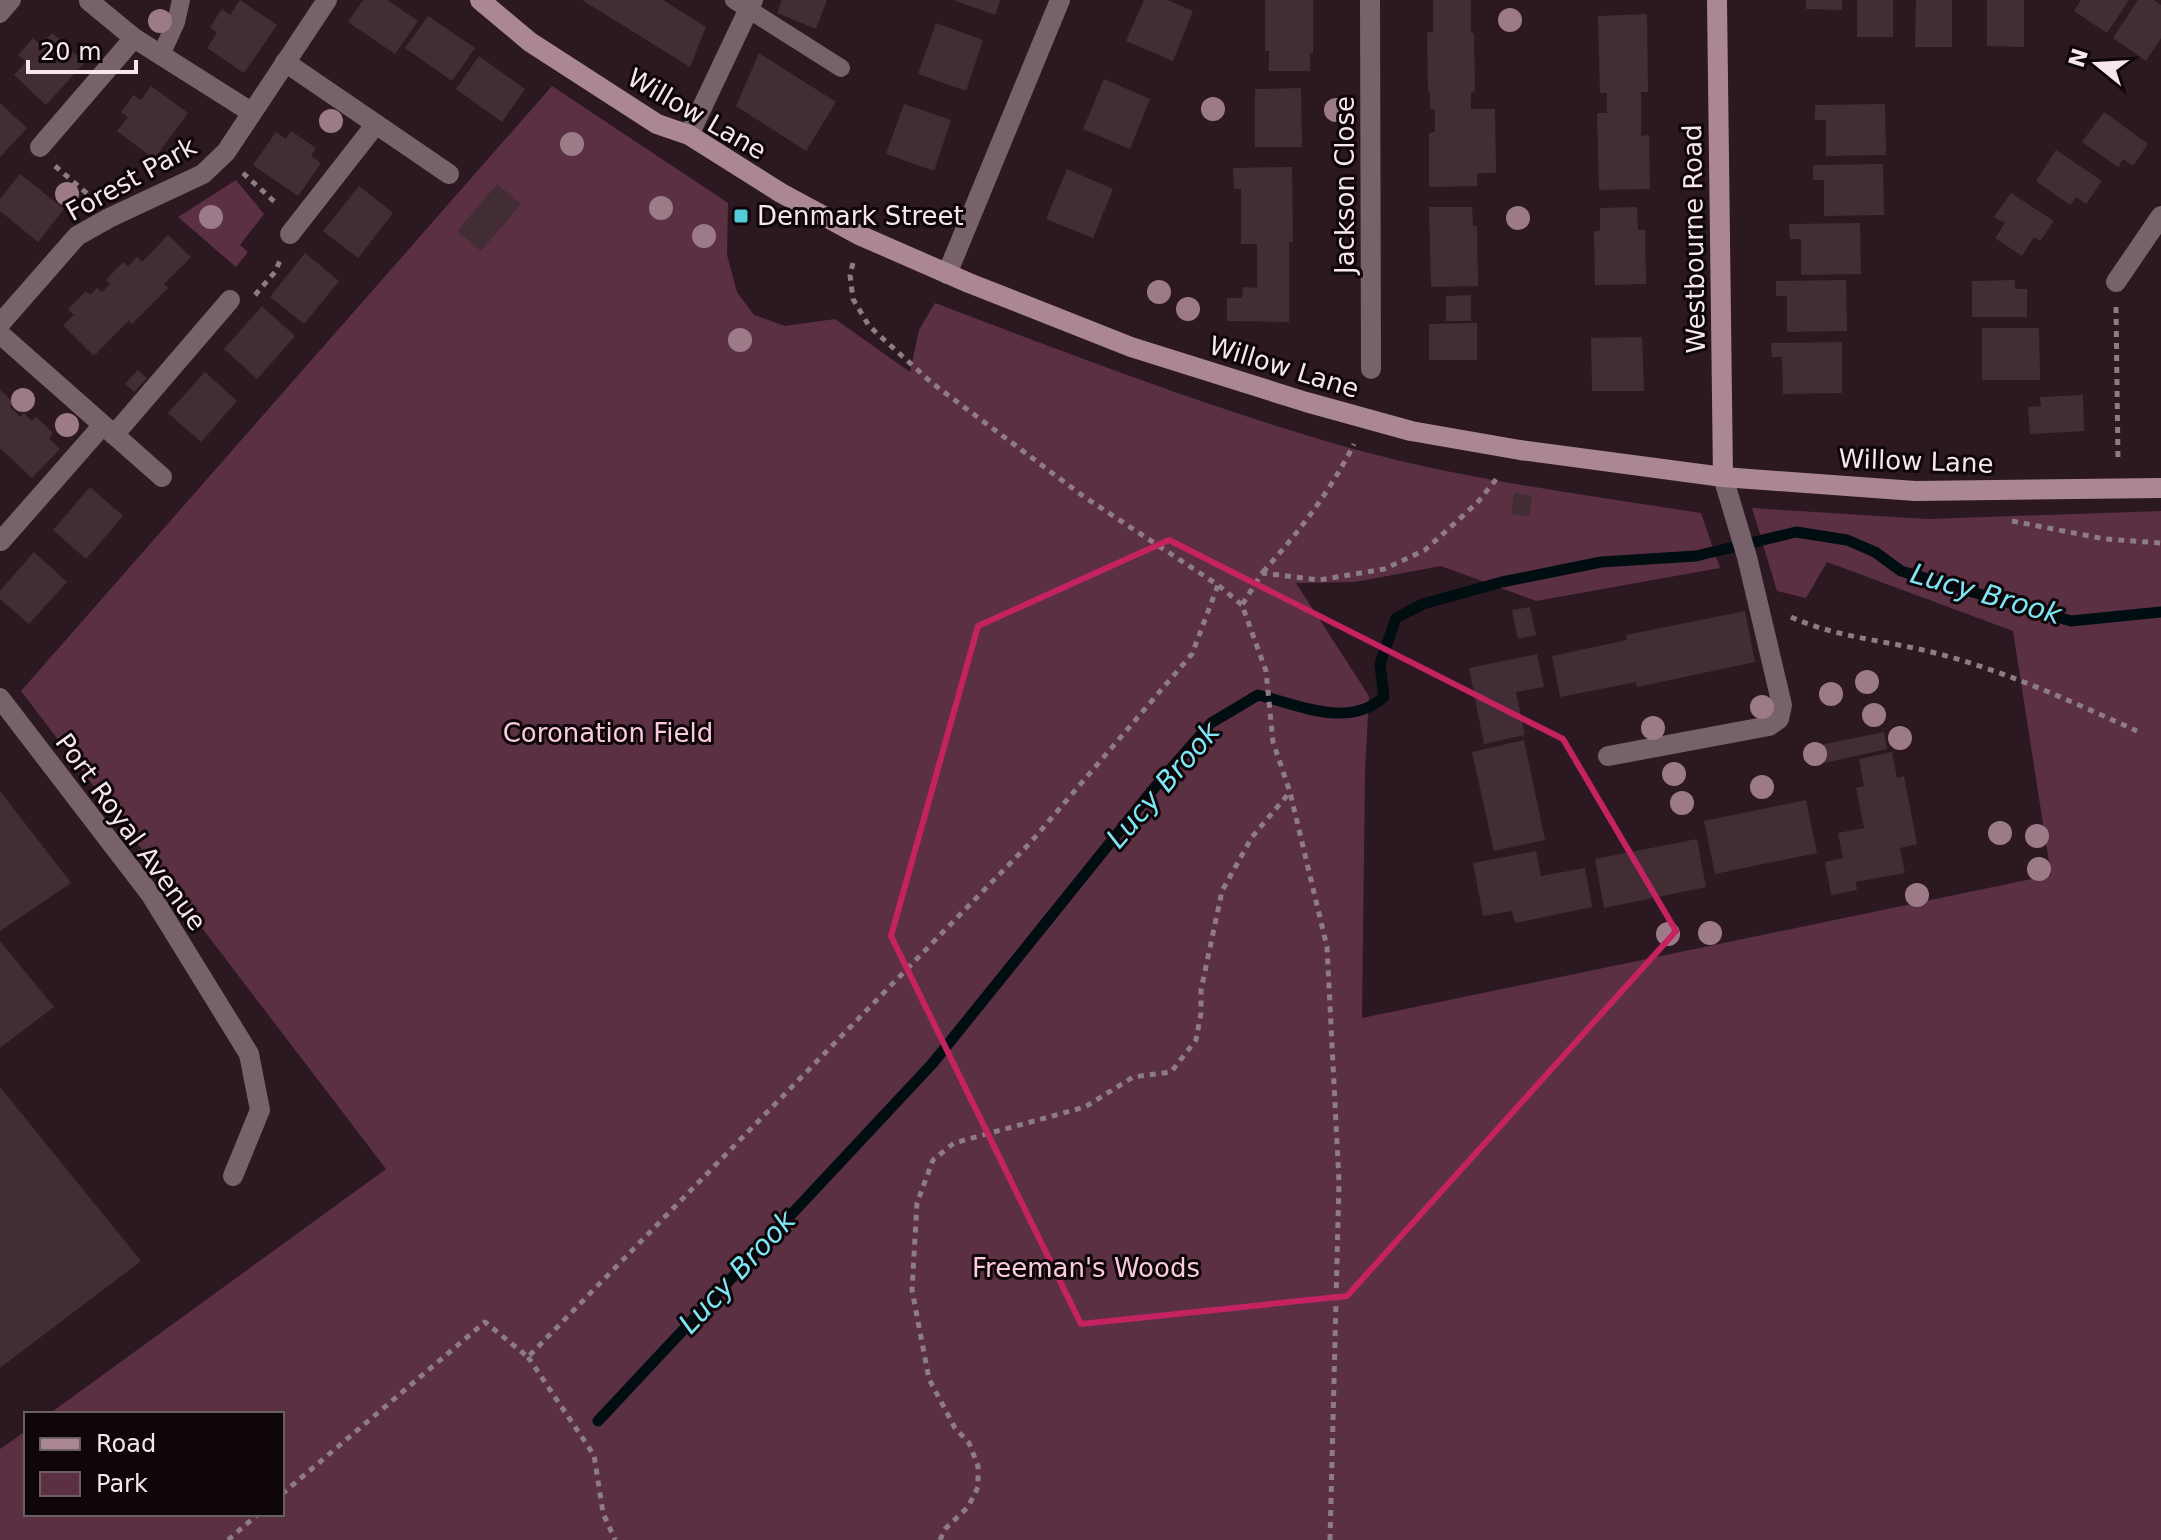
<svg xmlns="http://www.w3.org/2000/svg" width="2161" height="1540" viewBox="0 0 2161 1540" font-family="'DejaVu Sans',sans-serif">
  <rect width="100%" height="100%" fill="#2b1820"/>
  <g fill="#5b3043">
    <path d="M552,86L728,203L727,255L737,292L754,315L785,326L835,319L910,372L919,330L935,303C1062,351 1189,400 1319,439C1443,477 1574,493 1701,513L1720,568L1536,601L1441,566L1355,582L1296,583L1369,696L1365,770L1362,1018L2051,875L2013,631L1827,562L1806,598L1777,591L1752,508L1928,519L2161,511V1540H0V1449L26,1431V1514H282V1414H49L386,1169L21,691Z"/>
    <path d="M236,180L264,214L240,245L248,252L236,267L178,217Z"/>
  </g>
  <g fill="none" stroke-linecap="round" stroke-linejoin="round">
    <path stroke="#000e11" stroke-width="11" d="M598,1421L932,1064L1155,787L1211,723L1258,695C1298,705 1349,729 1384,697L1380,664L1396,618L1423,604L1502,582L1601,562L1696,556L1796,532L1847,540L1875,552L1901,571L2071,621L2161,612"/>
  </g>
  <g fill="#422d35">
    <path d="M240,0L277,25L244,73L207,48L217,33L210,27L222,9L230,15Z"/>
    <path d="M363,0H387L418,21L395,54L348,22Z"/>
    <path d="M582,0H663L706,27L690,67Z"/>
    <path d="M782,0H827L816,29L777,13Z"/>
    <path d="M953,0H1000L995,15Z"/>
    <path d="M1144,0H1167L1193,11L1173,61L1126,41Z"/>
    <path d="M1265,0H1313V53H1310V71H1269V51H1265Z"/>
    <path d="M1433,0H1471V33H1474L1475,91L1471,92V109H1495L1496,173H1477V186L1429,187V133L1435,132V109H1430V91H1428L1427,32H1433Z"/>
    <path d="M1806,0H1842V10L1806,9Z"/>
    <rect x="1857" y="0" width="36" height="37"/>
    <path d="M1916,0H1952V47H1915Z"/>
    <path d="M1987,0H2024V47L1987,46Z"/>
    <path d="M2081,0H2129L2107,33L2074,11Z"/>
    <path d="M2138,0H2154L2161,5V38L2146,61L2113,38Z"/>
    <path d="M1647,14L1648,92H1641V136L1649,135L1650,189L1599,190L1597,113H1607V93H1600L1598,16Z"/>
    <path d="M428,16L475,48L452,81L405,48Z"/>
    <path d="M936,23L983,40L966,91L918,74Z"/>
    <path d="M52,33L85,62L46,105L14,75L26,62L18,55L33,38L41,45Z"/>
    <path d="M759,53L836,102L806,151L736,106Z"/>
    <path d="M479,56L525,89L502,122L456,89Z"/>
    <path d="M1104,79L1150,99L1130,149L1083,129Z"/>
    <path d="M151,86L188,113L154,159L117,131L128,117L121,112L127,104L133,95L141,100Z"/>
    <path d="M1301,88L1302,147H1255V89Z"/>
    <path d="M0,103L27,128L0,157Z"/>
    <path d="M904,104L951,120L934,171L886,154Z"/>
    <path d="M1885,104L1886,155L1826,156V120H1815V105Z"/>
    <path d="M2104,112L2148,144L2133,166L2123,159L2118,167L2082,142Z"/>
    <path d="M291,131L316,148L311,156L321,163L298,196L253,165L276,132L286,139Z"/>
    <path d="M2056,150L2102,181L2086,204L2076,197L2070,205L2036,181Z"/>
    <path d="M1883,164L1884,215L1824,216V180H1813V165Z"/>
    <path d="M1292,167L1293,242H1289V322L1227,321V298H1242L1243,287L1257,288V244H1241V189H1234L1233,168Z"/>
    <path d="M1067,169L1113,189L1093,238L1046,219Z"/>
    <path d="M20,174L64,209L38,242L0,211V199Z"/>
    <path d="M497,184L521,204L481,251L457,231Z"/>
    <path d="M359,186L393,213L358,258L323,231Z"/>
    <path d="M2011,193L2054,221L2040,241L2034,237L2022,256L1995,238L2005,223L1994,217Z"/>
    <path d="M1429,207H1472L1473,226H1477L1478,286L1431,287Z"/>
    <path d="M1637,207L1638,230H1645L1646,284L1595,285L1594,231H1600V208Z"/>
    <path d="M1860,223L1861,274L1801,275V239H1790L1789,224Z"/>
    <path d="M168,235L191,257L164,284L168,288L132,324L129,320L94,356L63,325L74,315L68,309L86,291L90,295L97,288L102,292L110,284L106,280L123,262L128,266L137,257L142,262Z"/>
    <path d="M305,253L339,281L304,324L270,297Z"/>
    <path d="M1846,280L1847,331L1787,332V296H1776V281Z"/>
    <path d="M2015,280V289H2027V317H1972V281Z"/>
    <path d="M1471,295V321H1446V296Z"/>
    <path d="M262,306L295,336L257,379L224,349Z"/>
    <path d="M1477,323V360H1429V324Z"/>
    <path d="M1982,328H2039L2040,380H1982Z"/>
    <path d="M1642,337L1644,391H1592L1591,338Z"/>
    <path d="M1842,342V393L1783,394L1782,357H1772L1771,343Z"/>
    <path d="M138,370L147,378L134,392L125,384Z"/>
    <path d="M205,372L237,401L201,442L168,413Z"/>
    <path d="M0,390L14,403L10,407L20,417L24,413L32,421L36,417L53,433L49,438L60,449L32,478L0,448Z"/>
    <path d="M2083,395L2084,431L2030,434L2028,407L2041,406L2040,397Z"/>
    <path d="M90,487L123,516L86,559L53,530Z"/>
    <path d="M1514,493L1532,496L1529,517L1511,514Z"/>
    <path d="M34,552L67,582L29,624L0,599V591Z"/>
    <path d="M1530,607L1536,635L1518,639L1512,610Z"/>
    <path d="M1745,611L1755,662L1637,687L1636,682L1560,697L1552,656L1627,640L1626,635Z"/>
    <path d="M1537,654L1544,687L1516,692L1525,735L1484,744L1469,668Z"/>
    <path d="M1884,732L1887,749L1824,763L1820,745Z"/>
    <path d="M1524,740L1545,840L1494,851L1472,752Z"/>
    <path d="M1892,752L1897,778L1904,776L1917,844L1900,848L1905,873L1856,882L1857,890L1831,895L1825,862L1843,858L1838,833L1864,828L1856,788L1864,786L1859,759Z"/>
    <path d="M0,791L71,883L0,931Z"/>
    <path d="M1806,800L1817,853L1715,874L1704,821Z"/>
    <path d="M1697,839L1706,887L1604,908L1595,859Z"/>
    <path d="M1536,851L1541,876L1585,868L1592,907L1515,923L1512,911L1483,916L1473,863Z"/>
    <path d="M0,941L54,1007L0,1048Z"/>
    <path d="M0,1087L141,1261L0,1368Z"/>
  </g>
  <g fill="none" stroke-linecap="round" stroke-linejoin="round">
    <g stroke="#8d7c83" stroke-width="5" stroke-dasharray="6 6" stroke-linecap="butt">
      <path d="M55,166L90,196"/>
      <path d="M243,173L277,204"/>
      <path d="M853,263L850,275L853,299L869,326L932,383L1083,496L1218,585L1242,605"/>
      <path d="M255,295L275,272L281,258"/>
      <path d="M2116,307L2118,461"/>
      <path d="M2012,521L2105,539L2161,543"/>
      <path d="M1263,572C1298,533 1330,492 1354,444"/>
      <path d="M1791,617C1833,636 1879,640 1923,650C1997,667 2068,700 2137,731"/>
      <path d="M528,1357L594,1455L603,1513L615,1540"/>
      <path d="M282,1494L485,1322L528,1357L1030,843L1192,654L1218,585"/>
      <path d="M228,1540L258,1514"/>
      <path d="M940,1540L945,1529L968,1507L978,1487V1466L969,1443L955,1428L929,1379L912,1290L917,1203L933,1160L954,1143L1085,1107L1133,1077L1171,1072L1196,1040L1201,1013V990L1222,891L1252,837L1290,792"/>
      <path d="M1330,1540L1339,1182L1327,947L1290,792L1273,742L1266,671L1242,605L1262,573L1319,580L1384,569L1425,550L1477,503L1498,477"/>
    </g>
    <g stroke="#77616a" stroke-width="18">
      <path d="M734,0L841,68"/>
      <path d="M0,14L12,0"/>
      <path d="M161,55L176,22L181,0"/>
    </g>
    <g stroke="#77616a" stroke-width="20">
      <path d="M1370,0L1371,369"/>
      <path d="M89,1L134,38L251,112"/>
      <path d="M285,62L449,174"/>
      <path d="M689,135L753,0"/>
      <path d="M40,147L134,38"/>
      <path d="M290,234L376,124"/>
      <path d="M947,274L1060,0"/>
      <path d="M2116,282L2161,216"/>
      <path d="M0,324L77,236L109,218L203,174L226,152L327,0"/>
      <path d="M0,334L162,477"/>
      <path d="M114,435L230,300"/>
      <path d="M1,541L102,426"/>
      <path d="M0,698L151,895L249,1054L260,1110L233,1176"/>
      <path d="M1608,756L1769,726L1779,719L1782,705L1747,557L1723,477"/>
    </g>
    <g stroke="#ab8795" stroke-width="20">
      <path d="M480,0L530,42L657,124L689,135L781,193L859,235L969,283L1131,347L1306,402L1411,431L1520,450L1723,477L1915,491L2161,488"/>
      <path d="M1717,0L1723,477"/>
    </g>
  </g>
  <g fill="#9d7a88">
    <circle cx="1510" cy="20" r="12"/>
    <circle cx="160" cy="21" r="12"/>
    <circle cx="1213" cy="109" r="12"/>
    <circle cx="1336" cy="110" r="12"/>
    <circle cx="331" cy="121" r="12"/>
    <circle cx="572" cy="144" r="12"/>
    <circle cx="67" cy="194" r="12"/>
    <circle cx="661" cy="208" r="12"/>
    <circle cx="211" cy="217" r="12"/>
    <circle cx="1518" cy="218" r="12"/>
    <circle cx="704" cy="236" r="12"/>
    <circle cx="1159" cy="292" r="12"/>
    <circle cx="1188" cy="309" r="12"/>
    <circle cx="740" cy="340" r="12"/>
    <circle cx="23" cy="400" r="12"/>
    <circle cx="67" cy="425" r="12"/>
    <circle cx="1867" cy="682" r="12"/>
    <circle cx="1831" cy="694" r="12"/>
    <circle cx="1762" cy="707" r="12"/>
    <circle cx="1874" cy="715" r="12"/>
    <circle cx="1653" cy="728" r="12"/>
    <circle cx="1900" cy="738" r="12"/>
    <circle cx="1815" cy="754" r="12"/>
    <circle cx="1674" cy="774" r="12"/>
    <circle cx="1762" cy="787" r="12"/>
    <circle cx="1682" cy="803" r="12"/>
    <circle cx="2000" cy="833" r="12"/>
    <circle cx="2037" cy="836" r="12"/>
    <circle cx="2039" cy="869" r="12"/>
    <circle cx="1917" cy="895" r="12"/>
    <circle cx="1710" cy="933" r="12"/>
    <circle cx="1668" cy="934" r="12"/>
  </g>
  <path fill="none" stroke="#c52262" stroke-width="6" stroke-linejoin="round" d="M1169,540L1563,739L1676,931L1347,1296L1081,1324L891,936L978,626Z"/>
  <rect fill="#53cbdb" stroke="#0e0609" stroke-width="3" x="733" y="208" width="16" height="16" rx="4"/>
  <g text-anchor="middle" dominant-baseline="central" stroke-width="6" stroke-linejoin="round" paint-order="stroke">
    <g font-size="26" fill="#f5e7ec" stroke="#0e0609">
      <text transform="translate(697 114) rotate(30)">Willow Lane</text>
      <text transform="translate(131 179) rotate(-29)">Forest Park</text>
      <text transform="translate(1345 185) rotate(-90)">Jackson Close</text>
      <text transform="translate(1694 239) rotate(-91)">Westbourne Road</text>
      <text transform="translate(1284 367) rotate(17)">Willow Lane</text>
      <text transform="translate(1916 461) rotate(2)">Willow Lane</text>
      <text transform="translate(131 832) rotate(54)">Port Royal Avenue</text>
    </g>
    <g font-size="26" fill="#f5e7ec" stroke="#0e0609" text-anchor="start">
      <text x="757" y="216">Denmark Street</text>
    </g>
    <g font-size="26" fill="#facadd" stroke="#0e0609">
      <text x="608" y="733">Coronation Field</text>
      <text x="1086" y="1268">Freeman's Woods</text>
    </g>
    <g font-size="28" font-style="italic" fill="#7de7f6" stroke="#0e0609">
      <text transform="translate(1986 594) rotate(16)">Lucy Brook</text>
      <text transform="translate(1163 785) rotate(-49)">Lucy Brook</text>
      <text transform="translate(737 1272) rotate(-47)">Lucy Brook</text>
    </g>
  </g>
  <rect x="24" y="1412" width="260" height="104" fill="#0e0609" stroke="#6a6064" stroke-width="2"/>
  <rect x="40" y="1438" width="40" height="12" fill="#ab8795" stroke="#6a6064" stroke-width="2"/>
  <text x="96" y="1452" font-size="24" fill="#f5e7ec">Road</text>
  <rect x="40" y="1472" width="40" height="24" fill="#5b3043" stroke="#6a6064" stroke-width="2"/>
  <text x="96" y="1492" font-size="24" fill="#f5e7ec">Park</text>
  <g transform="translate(2097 64) rotate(288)" stroke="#0e0609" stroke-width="6" paint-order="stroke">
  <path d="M0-6L14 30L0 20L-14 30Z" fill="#f5e7ec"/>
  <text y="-12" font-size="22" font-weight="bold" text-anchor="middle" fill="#f5e7ec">N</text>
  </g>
  <path d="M28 60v12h108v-12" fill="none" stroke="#f5e7ec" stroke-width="4"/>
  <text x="40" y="60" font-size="24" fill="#f5e7ec" stroke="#0e0609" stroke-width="6" paint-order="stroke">20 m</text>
</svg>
